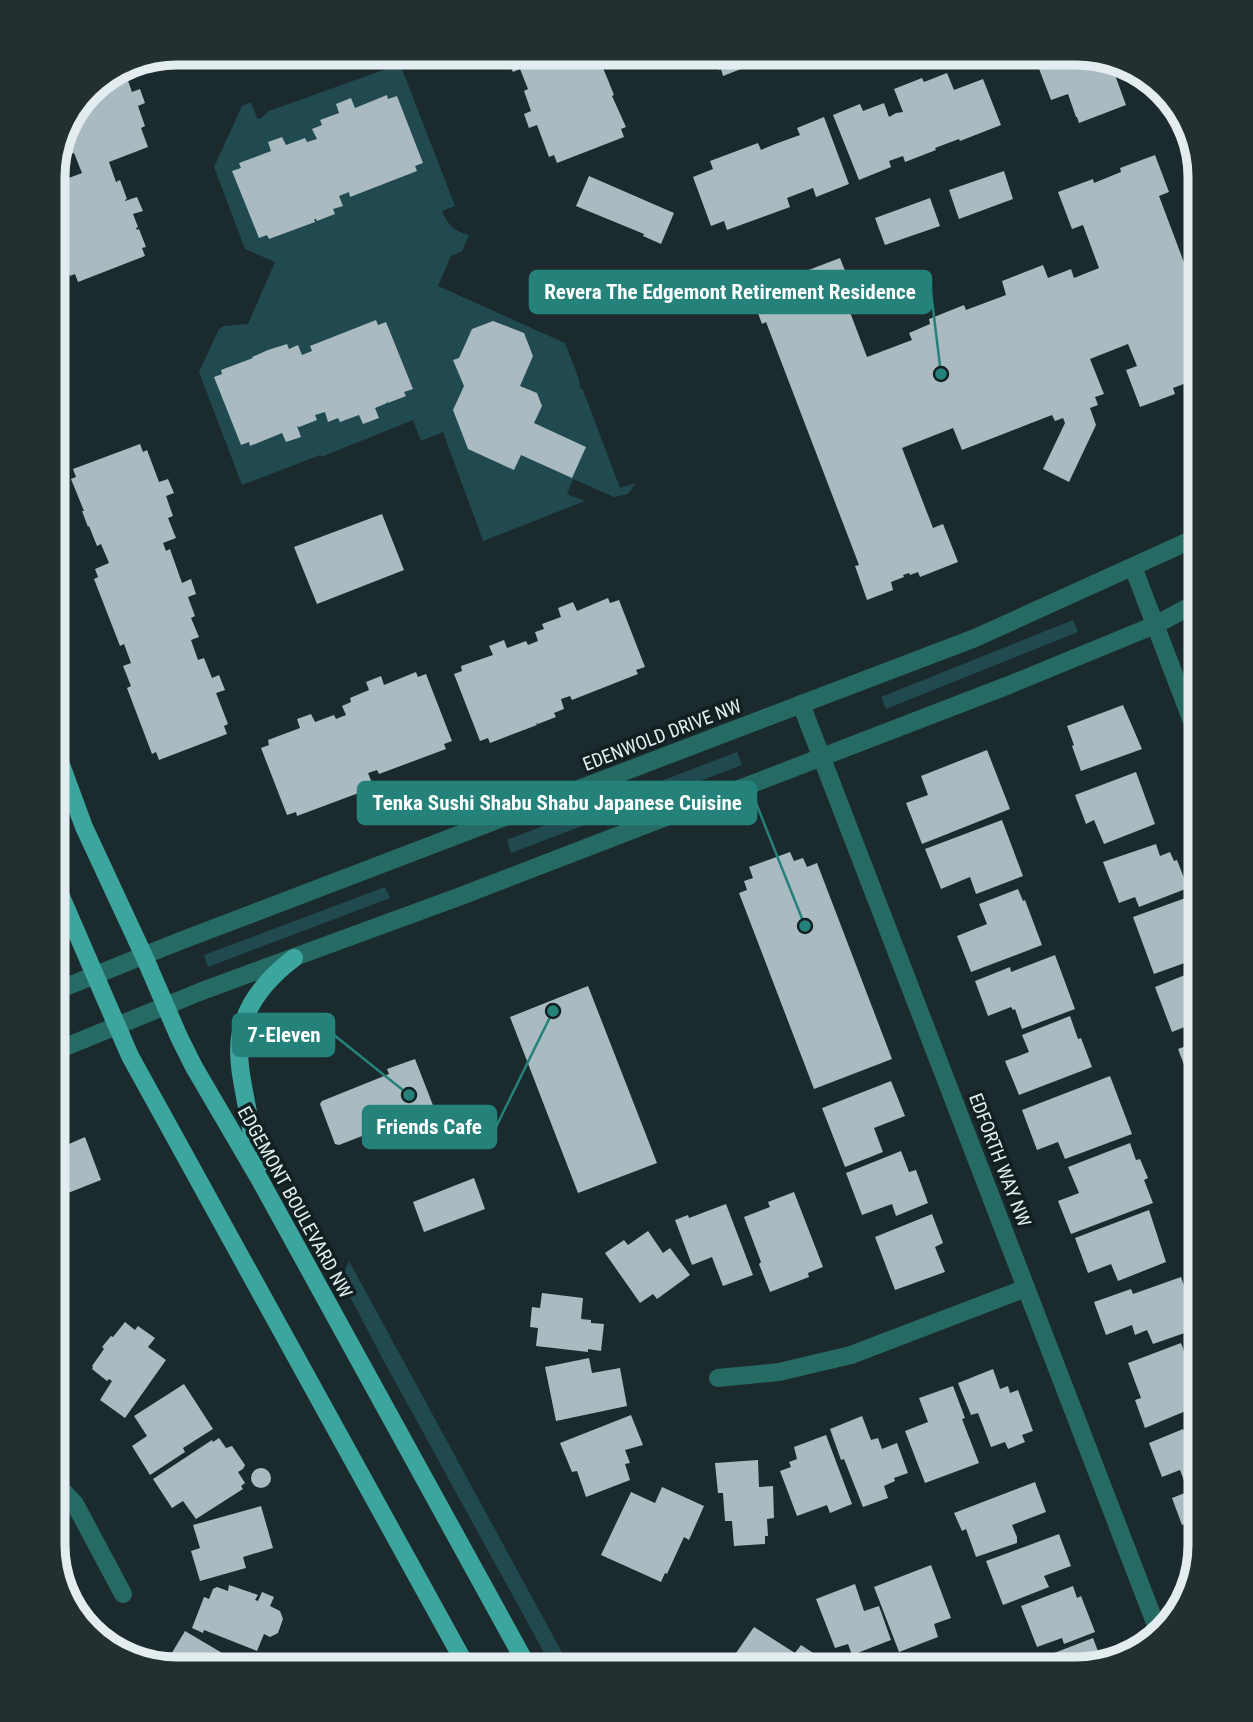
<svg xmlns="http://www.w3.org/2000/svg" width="1253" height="1722" viewBox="0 0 1253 1722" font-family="'Roboto Condensed',sans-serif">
  <rect width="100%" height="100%" fill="#1b2a2c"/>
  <g fill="#214a50">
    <path d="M400,64L455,206L442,211C447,224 455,232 469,235L462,251L451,256L438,286L565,343L579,379L580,388L583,390L620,488L636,483L628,494L614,497L573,479L567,494L585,501L483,541L443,432L421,441L413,420L321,457L320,455L242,485L199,372L219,329L224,326L248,324L275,262L245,249L214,167L242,106L251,102L257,118L260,119L269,111Z"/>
    <path d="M1073,620L1078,632L886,709L881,697Z"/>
    <path d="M737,752L742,765L511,853L507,840Z"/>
    <path d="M385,887L390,898L208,967L204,955Z"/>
    <path d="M349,1261L571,1669H553L380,1354L341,1279Z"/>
  </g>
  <g fill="#aabac1">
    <path d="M500,53H591L595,63L600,61L608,80L614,95L612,96L626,127L621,129L624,137L557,163L554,155L549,157L537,125L529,128L524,114L531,111L524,91L528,89L520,69L513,72L509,64L505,65Z"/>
    <path d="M704,53H782L723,76L721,69L719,70L716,59L708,62Z"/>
    <path d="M1033,53H1084L1106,59L1108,65L1111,64L1126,105L1079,123L1077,117H1076L1068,94L1051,100Z"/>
    <path d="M125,72L132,92L140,89L145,103L138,106L145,126L141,128L148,147L109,162L116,182L120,180L127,199L125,200V201L137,197L143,211L133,214L138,227L136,228L137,230L139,229L146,247L142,248L145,256L78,282L75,274L70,276L63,258L64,256L53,234V184L82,173L74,153L69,155L62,135L66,122L95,84Z"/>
    <path d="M947,73L954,90L983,79L1001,125L960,141L959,139L935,148L936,150L905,162L903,156L889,161L891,167L859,180L833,115L860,104L863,111L884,103L889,117L896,113L903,112L894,89L922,78L924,82Z"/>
    <path d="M387,95L388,99L397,96L423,163L415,166L417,171L350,197L349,192L339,196L343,206L333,209L335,214L317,221L316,219H314L315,222L269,239L267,235L259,238L232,171L241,168L239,163L271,151L268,142L282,137L286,145L305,138L307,142L317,139L312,129L322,125L320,120L339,113L336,104L351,98L355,108Z"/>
    <path d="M824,117L849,184L816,197L813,188L787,198L790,207L727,230L724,221L711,226L693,177L713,169L710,161L758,143L761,150L775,144L800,135L797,128Z"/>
    <path d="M1155,155L1169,192L1159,196L1200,305V378L1173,388L1175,394L1140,407L1126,370L1137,366L1128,344L1090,359L1104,394L1095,397L1098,405L1090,408L1096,425L1069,482L1043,469L1065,423L1063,418L1055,421L1052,415L962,450L953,428L902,448L933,528L943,524L958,562L920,577L918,572L910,575L909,573L903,575L904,577L891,582L893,590L867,600L855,566L859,565L766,322L762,324L753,300L772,293L771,290L786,285L791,283L792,285L798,283L797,280L808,276L806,271L840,258L855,296L845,299L867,357L912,340L909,333L930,324L929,319L964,305L966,310L1006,295L1002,281L1043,265L1048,278L1071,269L1074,278L1099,268L1083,225L1072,229L1058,192L1093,179L1094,183L1121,172L1120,168Z"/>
    <path d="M1004,171L1013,199L959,219L949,190Z"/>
    <path d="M589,176L674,213L661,244L643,236L644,234L576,206Z"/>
    <path d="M930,198L940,226L885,245L875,218Z"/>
    <path d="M376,320L378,325L386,322L413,389L404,392L406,396L388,403L387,401V403L375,408L379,418L363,424L359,415L340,422L338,418L328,422L325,412L315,415L317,420L299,427L297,426L301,437L286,442L282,433L250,446L249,442L241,445L214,377L222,374L221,370L253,358L252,357L268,350L287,344L289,349L298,345L302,355L312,351L310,346Z"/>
    <path d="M493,321L524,333L533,356L520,386L537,393L542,406L534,423L586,447L572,478L521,455L514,470L468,449L453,410L464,386L453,360L459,358L472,329Z"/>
    <path d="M140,444L143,452L147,450L159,482L168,479L174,493L166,496L173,516L168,518L176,538L163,543L166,551L170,549L182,583L191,579L196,594L188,597L195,616L191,618L199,637L191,640L198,660L204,658L212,678L219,675L225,690L216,693L228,724L224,726L227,734L159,760L156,752L152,754L127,688L131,686L123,666L131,663L124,644L120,646L94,579L98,577L95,569L109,563L101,544L97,546L89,526L88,527L82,511H84L71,479L76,477L73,469Z"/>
    <path d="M382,514L404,570L317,604L294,547Z"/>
    <path d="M608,598L610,603L619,600L638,649L645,667L636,670L638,674L572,700L570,696L561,699L564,709L554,713L556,717L538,724L536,723L537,725L490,743L488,738L480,741L454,674L462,671L461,666L493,655L489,646L504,640L507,648L526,641L528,645L538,641L535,632L544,629L542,624L561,617L558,608L573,602L577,611Z"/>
    <path d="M416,672L418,677L426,674L452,741L444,744L446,749L379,774L377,770L368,773L372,783L362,786L364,791L297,816L296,812L287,815L261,748L269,745L268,740L300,728L297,719L311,714L315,722L334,715L336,719L346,715L342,706L351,702L350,698L369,690L366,682L381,676L384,685Z"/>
    <path d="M1123,705L1142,749L1081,771L1072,746L1074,745L1067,726Z"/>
    <path d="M987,750L1010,809L922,844L906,803L928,795L921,776Z"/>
    <path d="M1136,772L1155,824L1104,844L1094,820L1086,824L1075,795Z"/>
    <path d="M1002,820L1023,876L976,894L970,877L941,889L925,849Z"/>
    <path d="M1156,844L1160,856L1170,852L1174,861L1177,860L1188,888L1139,907L1135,897L1119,903L1103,862Z"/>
    <path d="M790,852L794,861L803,858L807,867L817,863L892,1059L814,1089L739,893L747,890L744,881L753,878L749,867Z"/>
    <path d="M1018,889L1023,901L1025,900L1042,945L971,972L957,936L987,924L979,904Z"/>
    <path d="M1191,896L1200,923V935L1186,940L1193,960L1154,974L1133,917Z"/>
    <path d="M1055,955L1075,1009L1022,1029L1015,1009L1013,1010L1011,1007L988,1016L975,981L1010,967L1011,972Z"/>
    <path d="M1200,969V1021L1172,1032L1155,987Z"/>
    <path d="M588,986L657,1163L578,1193L510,1017Z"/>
    <path d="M1070,1016L1078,1039L1081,1038L1092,1067L1019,1095L1005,1061L1029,1052L1022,1035Z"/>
    <path d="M1200,1041V1107L1178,1049Z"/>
    <path d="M415,1059L436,1113L408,1124L406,1119L339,1145L335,1144L320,1104L322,1101L389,1074L387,1069Z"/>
    <path d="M1110,1076L1132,1134L1065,1159L1058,1142L1037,1150L1022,1110Z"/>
    <path d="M891,1081L905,1116L874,1128L883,1152L845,1167L822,1108Z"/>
    <path d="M1200,1116V1141L1192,1119Z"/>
    <path d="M59,1118L69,1144L85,1137L101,1180L68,1193L69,1197L53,1203V1120Z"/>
    <path d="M1130,1143L1136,1160L1140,1159L1148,1178L1144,1180L1153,1203L1071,1234L1058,1201L1079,1193L1068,1167Z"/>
    <path d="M901,1151L909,1172L916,1170L928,1203L896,1216L892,1204L862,1215L846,1173Z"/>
    <path d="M474,1178L485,1209L424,1232L413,1202Z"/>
    <path d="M794,1192L823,1267L808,1273L809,1277L770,1292L759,1264L761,1262L744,1217L770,1207L768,1202Z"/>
    <path d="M726,1204L753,1275L723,1286L712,1257L692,1265L675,1220L688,1215L689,1218Z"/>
    <path d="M1149,1210L1166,1262L1118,1281L1111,1264L1088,1273L1075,1238Z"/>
    <path d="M932,1214L943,1243L935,1247L945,1272L895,1290L875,1237Z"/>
    <path d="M648,1231L663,1253L670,1248L690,1275L657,1299L653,1294L640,1303L605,1253L624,1240L628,1245Z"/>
    <path d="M1181,1277L1189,1300L1184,1302L1186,1308L1191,1306L1199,1328L1153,1344L1147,1330L1135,1335L1132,1325L1106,1335L1094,1302L1131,1289L1133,1294Z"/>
    <path d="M542,1293L583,1298L581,1319L591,1320V1323L604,1324L601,1351L588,1349V1352L536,1346L538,1328L530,1327L532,1307L540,1308Z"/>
    <path d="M125,1322L135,1330L138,1326L155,1338L148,1347L166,1360L125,1418L100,1400L112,1381L109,1379L107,1381L92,1369L93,1367L92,1366L104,1349L102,1347L111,1336L113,1337Z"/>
    <path d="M1181,1343L1191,1370L1194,1368L1200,1385V1405L1145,1428L1135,1400L1141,1398L1128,1363Z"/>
    <path d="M589,1358L592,1373L620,1368L627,1406L556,1421L545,1367Z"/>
    <path d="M993,1369L1000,1389L1008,1386L1010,1393L1018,1390L1033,1431L1022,1435L1025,1442L1008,1449L1005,1442L991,1447L978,1413L971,1415L958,1383Z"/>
    <path d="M184,1384L213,1429L183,1448L185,1452L150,1475L132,1446L147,1436L134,1416Z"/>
    <path d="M953,1386L965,1418L962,1419L979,1463L925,1483L905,1431L928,1422L919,1398Z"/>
    <path d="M631,1415L643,1445L625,1450L630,1463L625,1464L630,1480L586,1497L577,1471L572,1472L560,1443Z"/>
    <path d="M862,1416L871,1440L878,1438L882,1449L897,1443L908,1473L894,1478L895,1481L884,1486L888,1498L863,1507L844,1459L841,1460L830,1429Z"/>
    <path d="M1183,1429L1187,1438L1200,1432V1480L1186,1486L1180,1470L1162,1477L1149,1443Z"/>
    <path d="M826,1435L852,1504L830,1513L827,1505L797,1516L780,1471L791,1467L789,1462L797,1459L794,1447Z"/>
    <path d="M219,1438L226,1448L232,1446L245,1465L243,1469L238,1472L245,1483L241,1486L243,1489L196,1519L183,1501L172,1508L153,1479L212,1440L213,1442Z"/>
    <path d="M758,1460L759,1487L773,1486L774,1518L767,1519L768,1536H765V1544L734,1546L732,1521H725L723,1493H718L715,1463Z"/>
    <circle cx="261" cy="1478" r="10"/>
    <path d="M1035,1482L1046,1512L1012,1525L1017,1537V1543L976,1557L966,1529L962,1531L954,1513Z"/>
    <path d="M662,1487L704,1506L689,1540L684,1537L667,1574L665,1573L661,1582L601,1555L631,1492L655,1503Z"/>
    <path d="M1200,1487V1517L1182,1525L1172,1498Z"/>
    <path d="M261,1506L273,1548L243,1557L246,1568L200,1581L191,1551L200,1548L193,1525Z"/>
    <path d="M1059,1534L1071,1566L1044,1576L1049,1587L1003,1605L986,1561Z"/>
    <path d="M931,1565L951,1618L934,1624L938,1637L899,1652L874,1587Z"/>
    <path d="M855,1584L864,1611L879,1606L891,1640L852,1655L848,1644L835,1648L816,1599Z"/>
    <path d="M229,1585L258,1595L255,1600L258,1601L262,1592L274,1597L270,1606L280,1611L283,1619L278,1633L270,1637L264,1634L257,1651L204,1630L203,1633L192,1628L204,1597L209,1599L213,1589L217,1587L228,1591Z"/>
    <path d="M1073,1586L1077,1598L1081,1596L1095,1632L1064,1644L1062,1638L1037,1647L1021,1606Z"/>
    <path d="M754,1627L795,1653L801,1645L830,1664L826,1669H739L729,1663Z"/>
    <path d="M185,1631L244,1666L242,1669H170L164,1666Z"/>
    <path d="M1093,1638L1102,1662L1076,1669H1040L1036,1660Z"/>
  </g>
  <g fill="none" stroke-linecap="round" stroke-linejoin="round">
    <g stroke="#266a64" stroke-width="18">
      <path d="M1133,567L1200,742"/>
      <path d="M801,704L1159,1633"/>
      <path d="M53,992L180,941L975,638L1200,536"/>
      <path d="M53,1052L202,991L461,896L1009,685L1155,625L1200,601"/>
      <path d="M718,1378L779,1372L851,1355L1026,1288"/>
      <path d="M53,1483L59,1487L75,1504L123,1594"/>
    </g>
    <g stroke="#3ca69e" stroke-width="18">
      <path d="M53,743L84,827L144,956L179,1037L194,1067L260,1180L529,1669"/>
      <path d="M53,878L130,1056L468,1669"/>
      <path d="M258,1166C254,1145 250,1123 246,1102C242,1081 237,1058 240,1037C245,1003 269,977 294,958"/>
    </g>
  </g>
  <g text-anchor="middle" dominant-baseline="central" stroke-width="7" stroke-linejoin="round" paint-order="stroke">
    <g font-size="19" fill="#e3ecee" stroke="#122022">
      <text transform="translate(662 735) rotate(-21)">EDENWOLD DRIVE NW</text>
      <text transform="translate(1000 1160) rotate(69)">EDFORTH WAY NW</text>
      <text transform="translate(295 1202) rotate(61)">EDGEMONT BOULEVARD NW</text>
    </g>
  </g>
  <path d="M0 0H1253V1722H0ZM177 65H1076A112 112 0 0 1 1188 177V1545A112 112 0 0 1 1076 1657H177A112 112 0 0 1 65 1545V177A112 112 0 0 1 177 65Z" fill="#233032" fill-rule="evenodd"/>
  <path fill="none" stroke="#e3ecee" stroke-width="9" d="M177 65H1076A112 112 0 0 1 1188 177V1545A112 112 0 0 1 1076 1657H177A112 112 0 0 1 65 1545V177A112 112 0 0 1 177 65Z"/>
  <path fill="none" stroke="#24827b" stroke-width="2.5" d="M941 374L931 292M805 926L756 803M409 1095L334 1035M553 1011L496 1127"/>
  <g fill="#24827b" stroke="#122022" stroke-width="2.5">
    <circle cx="941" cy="374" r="7"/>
    <circle cx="805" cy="926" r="7"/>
    <circle cx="409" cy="1095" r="7"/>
    <circle cx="553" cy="1011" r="7"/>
  </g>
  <g fill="#24827b" stroke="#24827b" stroke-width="2.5">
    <rect x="530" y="271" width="401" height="42" rx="7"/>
    <rect x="358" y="782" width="398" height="42" rx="7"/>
    <rect x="233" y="1014" width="101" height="42" rx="7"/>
    <rect x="363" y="1106" width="133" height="42" rx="7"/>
  </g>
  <g font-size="21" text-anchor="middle" font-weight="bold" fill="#fff">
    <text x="730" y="299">Revera The Edgemont Retirement Residence</text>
    <text x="557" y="810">Tenka Sushi Shabu Shabu Japanese Cuisine</text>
    <text x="284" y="1042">7-Eleven</text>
    <text x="429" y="1134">Friends Cafe</text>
  </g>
</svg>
